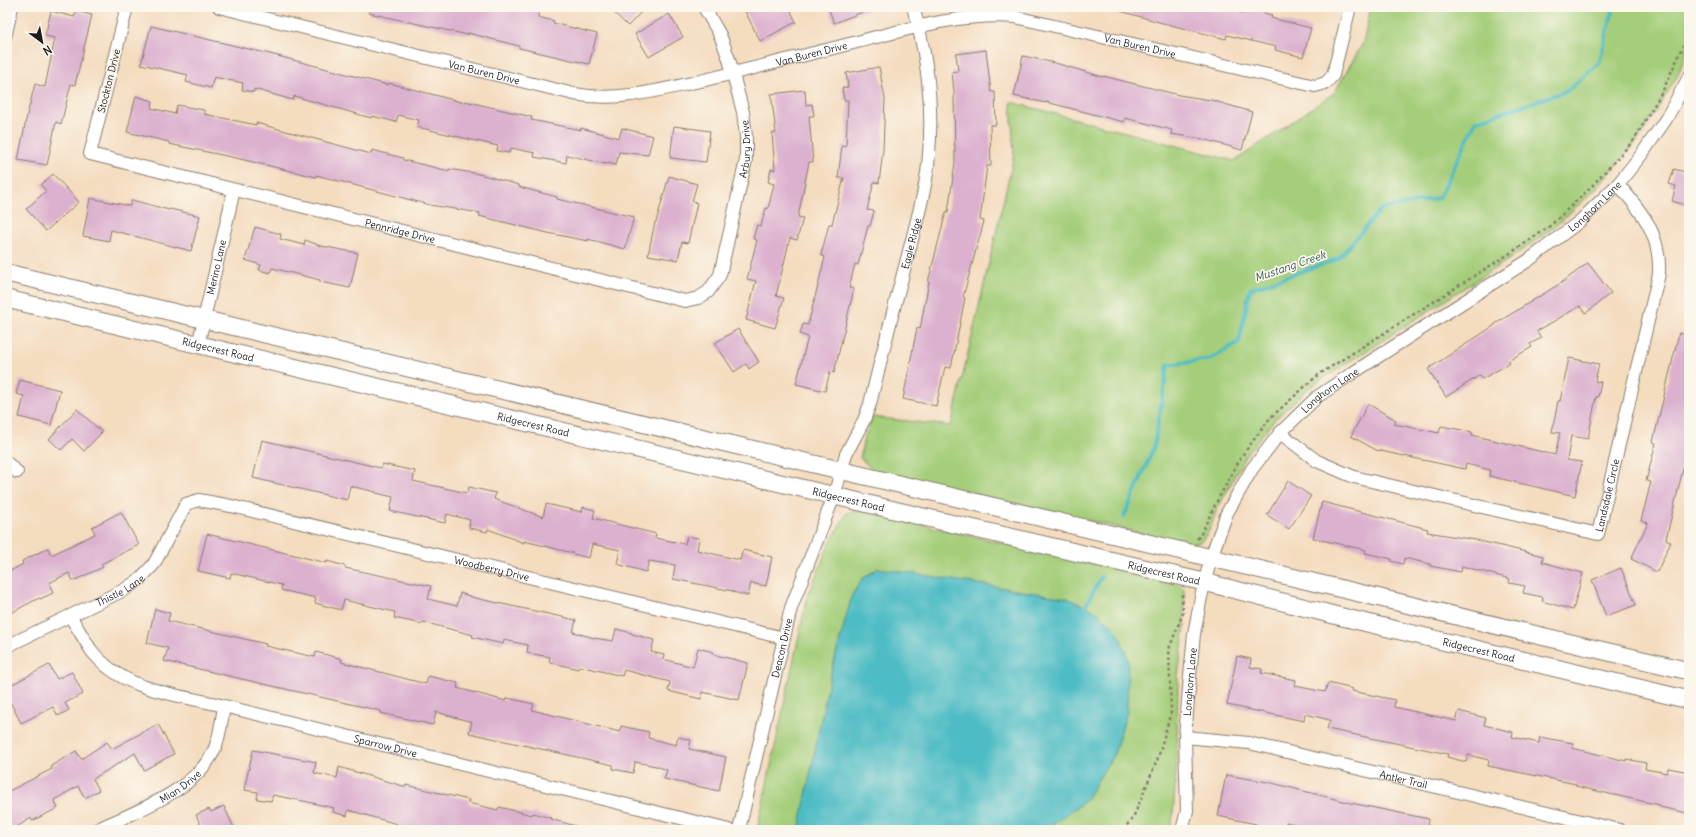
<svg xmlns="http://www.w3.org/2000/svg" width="1696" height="837" viewBox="0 0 1696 837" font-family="Delius,sans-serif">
  <rect width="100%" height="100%" fill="#fbf7ec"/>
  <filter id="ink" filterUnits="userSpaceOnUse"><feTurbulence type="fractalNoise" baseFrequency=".025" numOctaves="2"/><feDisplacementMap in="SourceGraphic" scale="8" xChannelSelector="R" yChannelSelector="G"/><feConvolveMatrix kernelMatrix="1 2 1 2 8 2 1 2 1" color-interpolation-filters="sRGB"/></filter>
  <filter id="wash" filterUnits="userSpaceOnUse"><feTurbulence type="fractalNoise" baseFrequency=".012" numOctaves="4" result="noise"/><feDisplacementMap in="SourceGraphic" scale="16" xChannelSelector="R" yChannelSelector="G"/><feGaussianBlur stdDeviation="0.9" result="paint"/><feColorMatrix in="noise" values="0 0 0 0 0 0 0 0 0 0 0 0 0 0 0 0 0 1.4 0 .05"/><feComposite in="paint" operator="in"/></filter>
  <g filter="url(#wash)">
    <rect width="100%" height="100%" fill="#f4dcbf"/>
    <g fill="#a5ce7a" stroke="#60754b">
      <path d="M1371,7H1689V45L1678,75L1639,139L1595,190L1554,227L1511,258L1310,387L1275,419L1247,453L1216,512L1208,533L1200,542L1187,544L873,470L860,458L863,442L872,417L951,426L1014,155L1011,102L1235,161L1334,93L1363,43Z"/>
      <path d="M855,509L1176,583L1184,589L1185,625L1178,676L1177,758L1173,816L1170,830H757L807,598L829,544L846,514Z"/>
    </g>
    <path fill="#4ebcc4" stroke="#356c70" d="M878,568L1067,598L1096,611L1118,632L1128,659L1127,712L1114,754L1085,801L1045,830H799L829,680L852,595L862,579Z"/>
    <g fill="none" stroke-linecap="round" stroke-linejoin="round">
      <g stroke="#4ebcc4" stroke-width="4">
        <path d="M1124,517L1154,447L1168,365L1211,359L1239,342L1250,289L1338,259L1381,209L1439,198L1476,121L1567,91L1599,63L1614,7"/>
        <path d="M1085,607L1101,577"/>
      </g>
    </g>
    <g id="blocks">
      <g fill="#dcb1cf">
        <path d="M369,7H510L528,12L529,9L539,11L538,17L554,21L553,23L597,34L589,64L519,48V46L468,33V35L369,13Z"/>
        <path d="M608,7H646L628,26Z"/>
        <path d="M743,7H789L796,22L760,41Z"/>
        <path d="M828,7H872L873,8L834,23Z"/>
        <path d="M1121,7H1219L1243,13L1244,8L1272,15L1271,18L1311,28L1303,57L1275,50L1276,47L1227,35L1226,39L1159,22L1120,11Z"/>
        <path d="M51,11L74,17L76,11L92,15L75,85L71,84L61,124L56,122L47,165L18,160L27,115L35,84L45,87L55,38L45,36Z"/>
        <path d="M669,14L683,37L649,57L635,34Z"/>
        <path d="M151,26L274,55L388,85L389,83L465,103V101L532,117L531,120L581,130V128L619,138L622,128L653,136L648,155L619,152L616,165L606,163V164L567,155L566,163L534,157L535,153L511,148L509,153L497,151L498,146L417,127L419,120L398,115L396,122L372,116L371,118L294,96L293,100L254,89V92L242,90L243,83L214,77L211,88L186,82L188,75L141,64Z"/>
        <path d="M986,50L991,92H995L996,125H990L991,166H987L980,220L984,221L963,297L965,298L951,368L945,367L936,406L903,399L917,328L920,329L929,282H928L946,212H948L955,163L954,91L952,72L958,71L956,54Z"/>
        <path d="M1023,56L1055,63L1103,77V76L1179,95L1211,100L1252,112L1242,150L1203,139L1171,134L1172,130L1125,118L1124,122L1046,102V103L1014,96Z"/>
        <path d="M879,67L885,99L883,150L879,183L874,182L867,210L874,211L870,226H868L858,265L855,264L849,288L854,289L834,373L830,372L825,391L796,384L808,337L800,334L803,324L808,325L825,257L821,255L829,224H832L844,178H838L842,145L846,146L848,100H844L842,88L848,87L846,73Z"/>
        <path d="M805,90L806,105L812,104L814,116H809L813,162H809L798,217L803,218L797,240L790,238L776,296L784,298L775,328L746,320L756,281L747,279L757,240L753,239L757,225L761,226L766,208L768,209L774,184L768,182L771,169L775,170L772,133H776L771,94Z"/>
        <path d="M136,96L153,101L151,108L175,114L177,105L204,110V114L256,125V123L371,154L372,150L403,158V160L449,171V169L479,174L519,185V187L557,197V199L634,217L625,249L588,239V241L548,233L479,216L480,213L430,205L316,175V177L236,158L169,144V142L127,132Z"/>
        <path d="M674,126L710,131L706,162L670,158Z"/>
        <path d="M1674,169L1689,173V206L1672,201L1676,186L1669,184Z"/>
        <path d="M53,174L79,202L46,231L26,209L46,191L41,185Z"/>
        <path d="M669,176L697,184L692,201L697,203L688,243L682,242L678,260L648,255L655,222H656Z"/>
        <path d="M90,198L130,206L132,200L169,210L170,209L200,216L191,251L111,230L109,241L83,236Z"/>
        <path d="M255,227L281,234L280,239L304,245L305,240L321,246L358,253L350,288L320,282V280L272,268L270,273L259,270L261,265L245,260Z"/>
        <path d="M1588,263L1611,293L1586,313L1580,306L1537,331L1541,338L1530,344L1532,347L1508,361L1510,363L1482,379L1480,375L1446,397L1428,369L1495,325V324L1561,283Z"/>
        <path d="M738,329L759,362L749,369L746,364L734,372L715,343Z"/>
        <path d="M1679,333L1689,336V445L1666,539L1671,542L1657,572L1631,559L1648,523L1641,521L1651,482L1646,481L1656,443L1653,442Z"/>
        <path d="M1569,358L1599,364L1595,381L1601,382L1598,397H1596L1588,439L1571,436L1567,460L1582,462L1575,496L1489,476L1490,470L1466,464L1465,469L1376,450L1351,436L1368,404L1396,420L1394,424L1439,433L1441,426L1472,432V435L1555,455L1560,433L1552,432L1558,401H1560Z"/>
        <path d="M20,380L60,390L51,425L19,417L24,396L16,394Z"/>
        <path d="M77,409L102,432L84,451L72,439L61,450L49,439Z"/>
        <path d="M262,440L381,468L382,464L415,471L413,481L467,493L469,487L496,493L494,499L543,517L546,504L582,512L583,507L595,510L593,518L656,534L655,538L685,544L687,536L699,538L697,550L740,560L743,550L772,557L766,586L751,583L748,596L733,592V591L673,579L675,565L649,561L646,572L617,564L620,550L592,544L589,558L573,554V553L524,541V543L488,529L487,532L469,528L470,520L447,514L445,523L390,511L393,497L376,493V492L350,486L347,500L253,478Z"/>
        <path d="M1288,481L1311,496L1289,529L1267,515Z"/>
        <path d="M1322,502L1428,529L1427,532L1476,540L1543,556L1542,562L1583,573L1573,610L1542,601L1543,597L1523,593L1525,586L1509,583L1510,579L1462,566L1461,572L1430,566V564L1404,558L1403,564L1391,561L1392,559L1365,553L1366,550L1313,538Z"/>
        <path d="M121,512L139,545L101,564L103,567L73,581L69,573L49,583L53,593L40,599L39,598L7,615V573L23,564L22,561L48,548L51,555L95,534L92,527Z"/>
        <path d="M207,534L327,563V561L345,566V568L431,586L428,599L457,606L460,593L475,598L576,620L573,632L594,638L613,641L616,629L632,633V634L654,640L651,652L664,655L663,659L693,667L698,648L713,652L712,654L748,663L739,700L702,692L701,699L668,691L670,682L624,670L622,676L579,666L578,669L549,662L550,657L527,653L528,645L504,640L503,644L472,637L473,635L423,622L422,624L394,618L395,612L344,600L341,610L315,603L316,598L281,590L282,585L231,573L230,578L198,571Z"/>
        <path d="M1621,568L1636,605L1606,616L1592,580Z"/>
        <path d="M155,609L170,613L168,621L266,644L265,646L315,657L316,652L342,659L341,662L426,684L428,676L458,683L457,688L506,701L507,698L534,704L532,710L620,732L621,726L649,732L648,738L676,745L678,737L691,740L689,749L726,757L719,791L664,779L667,770L656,766L635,762L633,773L613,769V765L469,733L472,722L436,712L433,725L381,713V711L164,661L168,648L147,643Z"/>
        <path d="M1237,656L1251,659L1250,667L1262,669L1261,673L1296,680L1295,686L1325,692L1328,683L1353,689L1352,691L1395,700L1394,707L1456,721L1459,711L1486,718L1484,725L1513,732L1512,737L1539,743L1540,737L1573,743L1572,748L1626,761V759L1646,763L1645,769L1667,773L1668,768L1689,772V802L1687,813L1660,807V805L1614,795L1576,786V784L1488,766L1489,760L1468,755L1466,762L1447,757L1448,754L1327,729L1330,720L1305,714L1304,721L1227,705Z"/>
        <path d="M49,665L57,679L72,672L83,694L65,703L69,710L58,716L53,707L21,723L7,696V687Z"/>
        <path d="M158,724L174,754L144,770L135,753L93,779L99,790L85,798L78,786L54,800L58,808L32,821L31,818L12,830H7V792L52,769L51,766L76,751L81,759L107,742L112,749Z"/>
        <path d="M253,750L316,762L314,773L337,778L339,767L406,787V785L469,800L468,803L498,810L499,807L532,815L533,813L551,818L550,819L576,826L575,830H407L396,827L397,824L348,810L347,816L333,812L334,808L308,802L273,795L271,801L257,799L258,792L244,790Z"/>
        <path d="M1226,775L1268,782L1351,803L1429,819L1427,830H1318L1286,822L1284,830H1272L1256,826V824L1218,816Z"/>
        <path d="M224,806L235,830H203L196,815L209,809L211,812Z"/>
      </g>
    </g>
  </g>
  <g filter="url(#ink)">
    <use href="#blocks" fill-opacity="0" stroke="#887c6e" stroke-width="1"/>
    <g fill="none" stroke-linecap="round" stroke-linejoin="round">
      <defs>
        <path id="lane" d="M7,42L15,7"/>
        <g id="street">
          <path id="s1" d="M127,7L90,154L685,301L698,298L708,292L720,275L746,160V136L743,112L729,59L720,35L704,7"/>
          <path id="s2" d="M219,7L574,94C616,102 655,91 696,82C751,69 806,55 861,41C912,28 961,13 1015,17L1315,86L1326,83L1333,75L1350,7"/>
          <path id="s3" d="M198,345L234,190"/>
          <path id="s4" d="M1280,433L1317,461L1354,477L1598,534L1659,274C1661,234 1642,212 1618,184"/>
          <path d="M7,463L17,472"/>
          <path id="s5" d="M70,616C77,627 84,639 91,650C123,692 177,694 224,706L729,830"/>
          <path id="s6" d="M7,646L124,590L140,579L154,564L186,504L199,500L231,506L784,638"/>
          <path id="s7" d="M1185,737L1249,743L1620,830"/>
          <path id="s8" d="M96,830C134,812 198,790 215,748C220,735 222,720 224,706"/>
          <path id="s9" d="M739,830L791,608L834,496L846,454L864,420L870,404C882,354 895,304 908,255C916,223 927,187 929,154C933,105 927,54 913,7"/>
          <path id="s10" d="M1182,830L1187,811L1185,737L1190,676L1194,634L1201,597L1211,557L1227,513L1252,469L1280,433L1317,397L1351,374L1529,260L1580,221L1618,184L1642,154L1666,119L1689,77"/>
        </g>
        <g id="secondary">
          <path d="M7,273L1689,671"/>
          <path id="s11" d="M7,299L915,515L1204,582L1334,615L1689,700"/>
        </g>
      </defs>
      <use href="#lane" stroke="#887c6e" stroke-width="8"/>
      <use href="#street" stroke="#887c6e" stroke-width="14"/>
      <use href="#secondary" stroke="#887c6e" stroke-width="19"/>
      <g stroke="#887c6e" stroke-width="2.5" stroke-dasharray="3 3" stroke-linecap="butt">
        <path d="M1197,539L1200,536L1216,503L1241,457L1270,418L1318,375L1512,252L1549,227L1591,187L1634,140L1663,90L1689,34"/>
        <path d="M1123,830L1133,818L1158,758L1171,712L1169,649L1183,613L1182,594"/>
      </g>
      <use href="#lane" stroke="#fff" stroke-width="6"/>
      <use href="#street" stroke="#fff" stroke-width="12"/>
      <use href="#secondary" stroke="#fff" stroke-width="17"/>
    </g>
  </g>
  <g text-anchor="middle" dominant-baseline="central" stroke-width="3.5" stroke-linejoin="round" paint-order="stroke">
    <g font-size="10" fill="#1c1c1c" stroke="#fbf7ec">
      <text stroke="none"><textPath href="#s2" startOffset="944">Van Buren Drive</textPath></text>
      <text stroke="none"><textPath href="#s2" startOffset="608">Van Buren Drive</textPath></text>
      <text stroke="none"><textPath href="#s2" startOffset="273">Van Buren Drive</textPath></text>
      <text transform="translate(109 81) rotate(-76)">Stockton Drive</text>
      <text stroke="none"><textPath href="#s1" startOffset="939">Arbury Drive</textPath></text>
      <text stroke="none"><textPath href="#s10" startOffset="808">Longhorn Lane</textPath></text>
      <text stroke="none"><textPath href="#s1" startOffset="471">Pennridge Drive</textPath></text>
      <text stroke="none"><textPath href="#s9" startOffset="613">Eagle Ridge</textPath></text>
      <text stroke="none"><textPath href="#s3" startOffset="80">Merino Lane</textPath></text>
      <text stroke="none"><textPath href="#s11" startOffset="217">Ridgecrest Road</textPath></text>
      <text stroke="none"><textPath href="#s10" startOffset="485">Longhorn Lane</textPath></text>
      <text stroke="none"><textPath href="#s11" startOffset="541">Ridgecrest Road</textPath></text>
      <text stroke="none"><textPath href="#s4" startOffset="377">Landsdale Circle</textPath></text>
      <text stroke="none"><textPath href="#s11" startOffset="865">Ridgecrest Road</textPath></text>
      <text stroke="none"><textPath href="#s6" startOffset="552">Woodberry Drive</textPath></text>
      <text stroke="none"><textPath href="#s11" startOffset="1189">Ridgecrest Road</textPath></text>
      <text stroke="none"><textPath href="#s6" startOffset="126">Thistle Lane</textPath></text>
      <text stroke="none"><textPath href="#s9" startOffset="187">Deacon Drive</textPath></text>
      <text stroke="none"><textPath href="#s11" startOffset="1513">Ridgecrest Road</textPath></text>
      <text stroke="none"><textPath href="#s10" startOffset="149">Longhorn Lane</textPath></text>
      <text stroke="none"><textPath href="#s5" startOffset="354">Sparrow Drive</textPath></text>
      <text stroke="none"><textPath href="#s7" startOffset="223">Antler Trail</textPath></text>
      <text stroke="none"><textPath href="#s8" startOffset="95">Mian Drive</textPath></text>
    </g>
    <g font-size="11" font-style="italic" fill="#305c5f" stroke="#fbf7ec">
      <text transform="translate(1290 266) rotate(-19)">Mustang Creek</text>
    </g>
  </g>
  <rect width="1696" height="837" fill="none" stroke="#fbf7ec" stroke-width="24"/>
  <g transform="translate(42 42) rotate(148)" stroke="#fbf7ec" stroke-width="3" paint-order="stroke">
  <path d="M0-3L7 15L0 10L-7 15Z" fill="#1c1c1c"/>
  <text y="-6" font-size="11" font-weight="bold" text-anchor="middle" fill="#1c1c1c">N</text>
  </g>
</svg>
